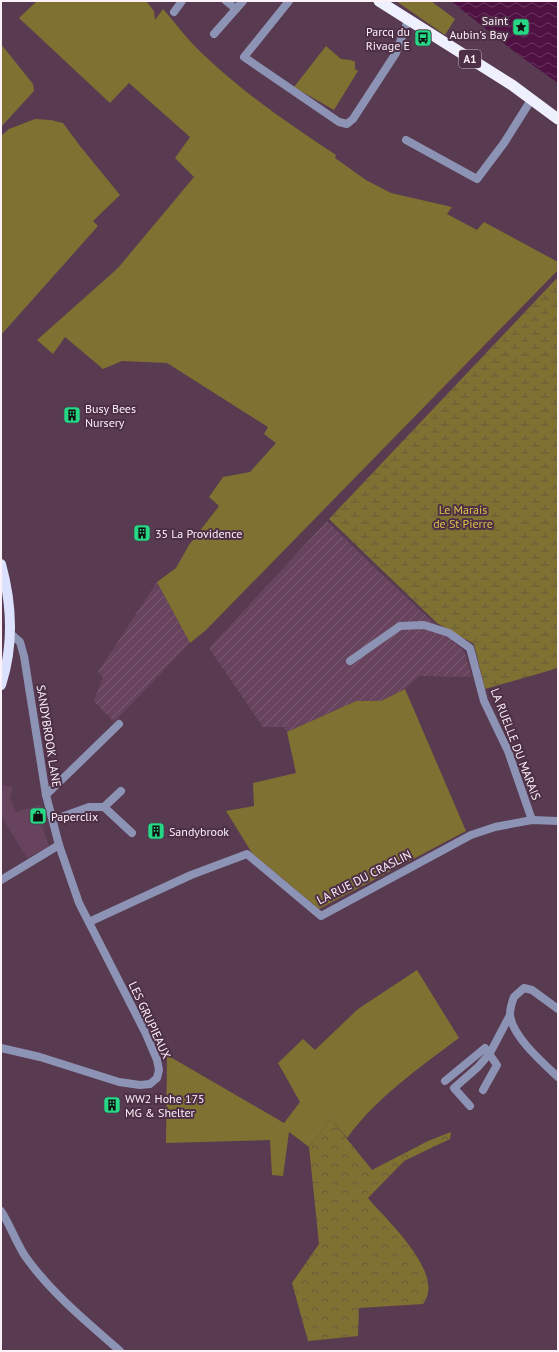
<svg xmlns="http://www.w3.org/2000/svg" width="559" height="1352" viewBox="0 0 559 1352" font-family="'PT Sans',sans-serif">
  <defs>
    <pattern id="industrial-furrows" width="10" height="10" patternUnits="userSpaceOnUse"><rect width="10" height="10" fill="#67435e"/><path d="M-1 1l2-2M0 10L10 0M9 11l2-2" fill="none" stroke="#7e5f76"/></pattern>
    <pattern id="forest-crowns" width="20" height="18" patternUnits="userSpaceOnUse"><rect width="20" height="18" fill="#7f7131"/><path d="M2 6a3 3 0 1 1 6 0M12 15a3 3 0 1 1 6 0" fill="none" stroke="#665c3e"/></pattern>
    <pattern id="wetland-marsh" width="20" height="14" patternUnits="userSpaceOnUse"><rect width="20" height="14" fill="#7f7131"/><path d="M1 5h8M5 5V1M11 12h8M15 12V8" fill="none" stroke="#665c3e"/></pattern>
    <pattern id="water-waves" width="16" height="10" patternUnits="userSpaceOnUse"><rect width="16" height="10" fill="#4e1142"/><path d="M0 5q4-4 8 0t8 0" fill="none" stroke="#68345e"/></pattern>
  </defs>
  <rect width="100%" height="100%" fill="#583a51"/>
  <path fill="#67435e" d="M1,785L13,787L10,798L16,812L40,805L44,809L47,819L41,822L49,846L27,858L1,816Z"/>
  <g fill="url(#industrial-furrows)">
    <path d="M327,521L375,568L464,651L472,677L419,676L405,689L381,701H356L287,732L284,727H263L209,648Z"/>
    <path d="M157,582L190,643L114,722L94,701L103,677L98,672Z"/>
  </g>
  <g fill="#7f7131">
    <path d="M37,1H146L154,11L155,20L163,9C177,25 190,43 206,57C246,95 291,125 336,155L335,158L366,180L391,193L452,207L447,214L477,230L484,222L558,262V270L206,630L190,643L157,582L176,568L189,545L219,506L209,497L223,477L250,472L276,443L264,434L268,427L167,363L122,361L103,369L65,337L53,354L37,340L118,268L194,177L175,158L190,137L129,83L110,103L19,18Z"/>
    <path d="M396,1H431L455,19L445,35Z"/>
    <path d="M1,44L33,84L34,91L1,127Z"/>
    <path d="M326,46L341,59L351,60L355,62V69L358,71L334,110L294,87Z"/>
    <path d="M35,119L51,120L63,123L80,146L120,195L93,221L98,226L1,335V136L9,129Z"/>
    <path d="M405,689L466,831L319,909L252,853L226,811L254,806L253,783L296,773L287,732L356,701H381Z"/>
    <path d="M417,970L459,1038C419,1068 377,1097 347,1138L331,1119L309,1147L289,1132L283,1176L272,1175L270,1140L166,1143L167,1055L284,1123L300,1102L278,1063L303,1039L315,1050L358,1009Z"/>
  </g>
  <path fill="url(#forest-crowns)" d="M331,1119L372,1170L428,1141L451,1132L450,1139L404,1161L368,1198C385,1219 447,1274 423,1304L359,1308L358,1336L308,1341L292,1283L319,1244L309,1147Z"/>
  <path fill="url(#wetland-marsh)" d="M558,277V668L485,689L474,644L437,623L329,519Z"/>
  <path fill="url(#water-waves)" d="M451,1H558V83L516,53Z"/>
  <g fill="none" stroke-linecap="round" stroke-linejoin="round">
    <g stroke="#8d93b4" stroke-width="8">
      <path d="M226,1L236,9"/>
      <path d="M289,1L244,57L339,122L347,124L353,119L396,53L408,20"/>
      <path d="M174,12L182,1"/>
      <path d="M214,34L243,1"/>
      <path d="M406,140L477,179L504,143L531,100"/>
      <path d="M350,661L400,626L424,625L449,633L470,648L484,701L508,751L532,820"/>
      <path d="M46,795L119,724"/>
      <path d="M104,807L132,833"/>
      <path d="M53,820L89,807H104L121,791"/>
      <path d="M1,880L59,845"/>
      <path d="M89,922L191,875L247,854L321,916L471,835L495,827L532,820L558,821"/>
      <path d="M1,1048L40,1057L119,1082L140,1085L150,1084L157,1078L159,1070L157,1060L146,1034L79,903L59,845L46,795L24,656L20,642L11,634"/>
      <path d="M445,1081L485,1048L497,1065L483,1090"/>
      <path d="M470,1106L454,1088L478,1067L490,1053L510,1015"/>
      <path d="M1,1211C10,1225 16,1242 25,1256C51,1293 87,1322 120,1351"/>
    </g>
    <path stroke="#8d93b4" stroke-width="8" d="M558,1009L532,990L524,988L514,997C512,1002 510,1009 510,1015C512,1036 543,1063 558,1077"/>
    <path stroke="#dce2fd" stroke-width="10" d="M1,564C12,604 14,645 1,685"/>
    <path stroke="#eef0fe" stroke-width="11" d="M379,1L512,85L558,119"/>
  </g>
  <defs>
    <symbol id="sight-square" viewBox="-11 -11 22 22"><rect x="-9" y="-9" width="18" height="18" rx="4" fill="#26d886" stroke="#4d2f46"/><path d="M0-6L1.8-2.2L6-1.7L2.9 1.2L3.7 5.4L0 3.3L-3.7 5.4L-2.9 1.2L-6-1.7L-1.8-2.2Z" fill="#111"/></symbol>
    <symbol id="bus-square" viewBox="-11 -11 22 22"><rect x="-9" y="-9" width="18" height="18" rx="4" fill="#26d886" stroke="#4d2f46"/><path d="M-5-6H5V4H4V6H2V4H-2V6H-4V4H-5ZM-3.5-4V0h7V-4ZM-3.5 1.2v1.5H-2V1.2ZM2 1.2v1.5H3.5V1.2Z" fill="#111"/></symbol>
    <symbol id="building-square" viewBox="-11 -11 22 22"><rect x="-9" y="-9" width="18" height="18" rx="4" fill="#26d886" stroke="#4d2f46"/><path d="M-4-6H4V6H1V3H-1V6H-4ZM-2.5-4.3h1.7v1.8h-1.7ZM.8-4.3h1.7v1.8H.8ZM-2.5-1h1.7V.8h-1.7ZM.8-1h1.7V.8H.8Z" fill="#111"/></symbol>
    <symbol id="shop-square" viewBox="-11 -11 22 22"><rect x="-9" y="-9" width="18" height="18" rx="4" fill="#26d886" stroke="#4d2f46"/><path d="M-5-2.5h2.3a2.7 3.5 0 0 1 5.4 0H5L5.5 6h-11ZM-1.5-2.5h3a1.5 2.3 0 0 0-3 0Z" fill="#111"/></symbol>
  </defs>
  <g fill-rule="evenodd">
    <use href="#sight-square" x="511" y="17" width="20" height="20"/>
    <use href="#bus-square" x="413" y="28" width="20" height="20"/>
    <use href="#building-square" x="62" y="405" width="20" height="20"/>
    <use href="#building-square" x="132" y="523" width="20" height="20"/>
    <use href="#shop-square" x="28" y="806" width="20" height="20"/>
    <use href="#building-square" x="146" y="821" width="20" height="20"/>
    <use href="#building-square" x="102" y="1095" width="20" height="20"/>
  </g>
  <g text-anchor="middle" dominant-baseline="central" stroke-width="4" stroke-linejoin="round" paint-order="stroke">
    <rect fill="#4d2f46" stroke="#c8b7c3" stroke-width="1" x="459" y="50" width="22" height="18" rx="3"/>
    <g font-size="11" font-weight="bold" fill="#fdf1f9">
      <text x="470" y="59">A1</text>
    </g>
    <g font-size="12" fill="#fdf1f9" stroke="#4d2f46" text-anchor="start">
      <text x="508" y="20" text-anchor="end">Saint<tspan x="508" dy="14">Aubin's Bay</tspan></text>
      <text x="410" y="31" text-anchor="end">Parcq du<tspan x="410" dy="14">Rivage E</tspan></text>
      <text x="85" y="408">Busy Bees<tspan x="85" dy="14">Nursery</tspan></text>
      <text x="155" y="533">35 La Providence</text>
      <text x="51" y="816">Paperclix</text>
      <text x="169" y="831">Sandybrook</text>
      <text x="125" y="1098">WW2 Hohe 175<tspan x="125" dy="14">MG &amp; Shelter</tspan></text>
    </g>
    <g font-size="12" fill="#dbc14a" stroke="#4d2f46">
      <text x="463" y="509">Le Marais<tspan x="463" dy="14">de St Pierre</tspan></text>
    </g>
    <g font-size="12" fill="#fdf1f9" stroke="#4d2f46">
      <text transform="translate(49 736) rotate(81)">SANDYBROOK LANE</text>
      <text transform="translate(516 744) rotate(69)">LA RUELLE DU MARAIS</text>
      <text transform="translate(364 877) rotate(-27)">LA RUE DU CRASLIN</text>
      <text transform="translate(150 1020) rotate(65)">LES GRUPIEAUX</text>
    </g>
  </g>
  <rect width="559" height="1352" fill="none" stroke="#fdf1f9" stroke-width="4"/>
</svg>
